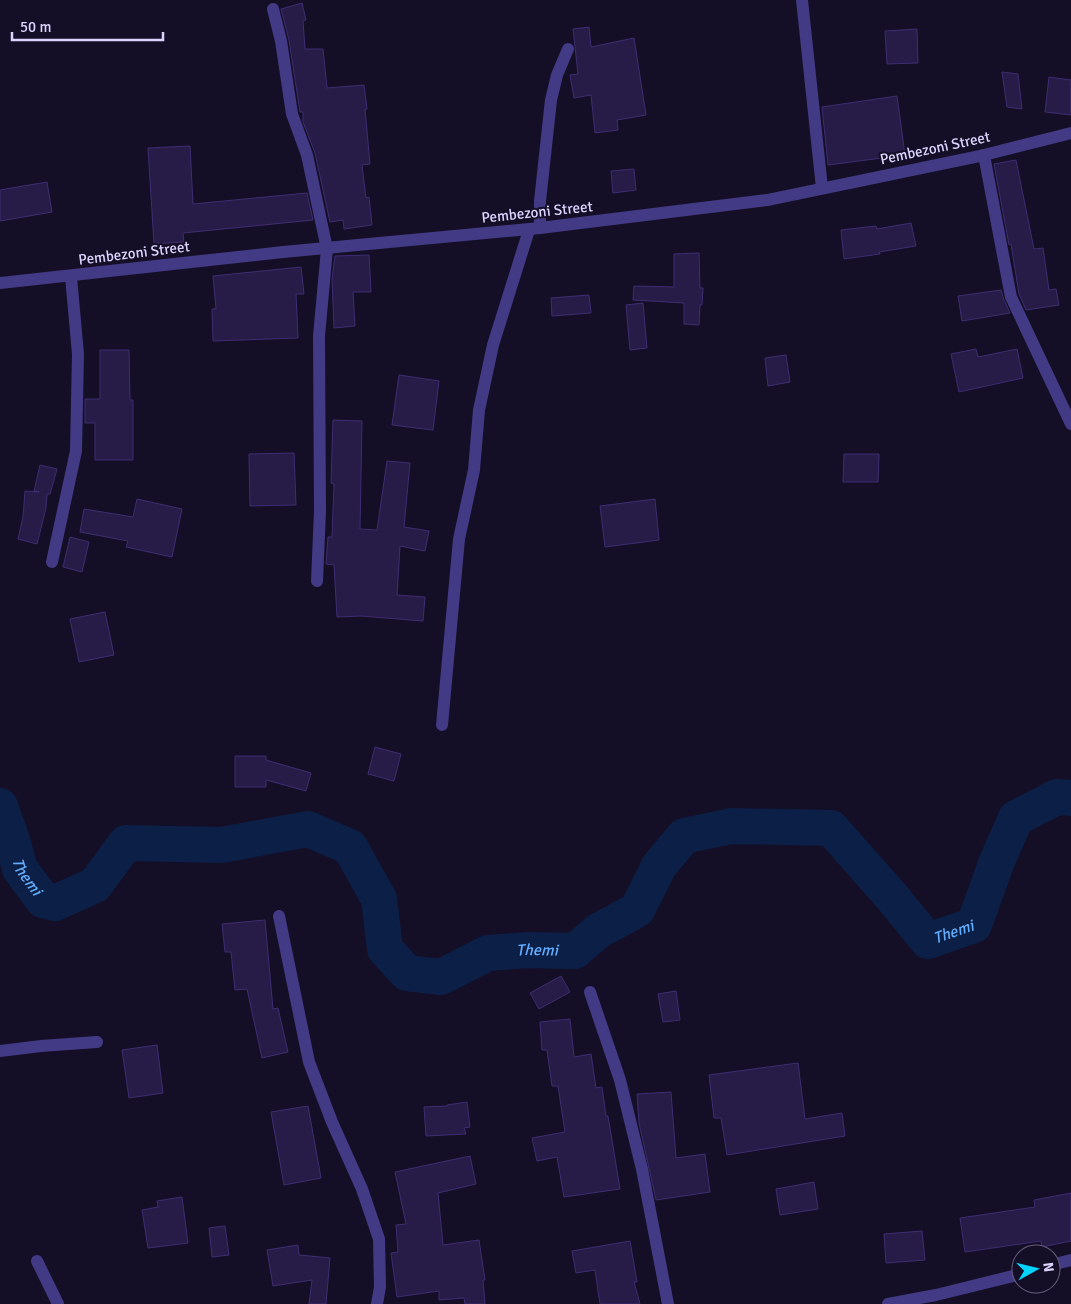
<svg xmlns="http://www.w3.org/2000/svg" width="1071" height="1304" viewBox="0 0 1071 1304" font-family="Signika,sans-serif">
  <rect width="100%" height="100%" fill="#140f26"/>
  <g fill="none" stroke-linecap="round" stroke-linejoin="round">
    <path stroke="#0c1f47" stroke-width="36" id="s1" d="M0,806L12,840L20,869L43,900L55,903L95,885L126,843L222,845L308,829L350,847L379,899L385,949L407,973L441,977L488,953L528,950L575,951L598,931L637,910L659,866L684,836L731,826L831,828L892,897L928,941L974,925L997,861L1016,818L1057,797L1071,798"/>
  </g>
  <g fill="#271b47" stroke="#3f2d72">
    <path d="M302,3L306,20L303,21L305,49H323L327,88L364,85L367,109H365L370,164L362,165L366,198L369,197L372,225L344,229L343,220L330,222L315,153L303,122V112H300L289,40L281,9Z"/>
    <path d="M589,27L591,47L634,38L646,115L617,120L618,130L595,133L591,95L574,98L570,75L578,74L573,29Z"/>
    <path d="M917,29L918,63L887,64L885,31Z"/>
    <path d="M1002,72L1018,74L1022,109L1007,107Z"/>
    <path d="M1049,77L1071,80V115L1045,112Z"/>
    <path d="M897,96L905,155L828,165L822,107Z"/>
    <path d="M190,146L193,204L307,193L313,220L183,233L184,242L154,244L148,148Z"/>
    <path d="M1016,160L1034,249L1043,248L1049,290L1056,289L1059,305L1026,310L1019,294L1011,244L1009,245L994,164Z"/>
    <path d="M634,169L636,190L613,193L611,171Z"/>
    <path d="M47,182L52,212L0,221V190Z"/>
    <path d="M911,223L916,246L879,252L880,254L844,259L841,230L876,226L877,229Z"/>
    <path d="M699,253L700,288H703L702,305H700L699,325L684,324V303L633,300L634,286L674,287V254Z"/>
    <path d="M369,255L371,292H353L355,326L334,328L332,279L335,256Z"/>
    <path d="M301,267L304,294H296L298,338L213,341L212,309H216L213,276Z"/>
    <path d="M1001,290L1004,300L1010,313L962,321L958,296Z"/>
    <path d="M589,295L591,313L552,316L551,298Z"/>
    <path d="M643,303L647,348L630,350L626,305Z"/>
    <path d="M976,349L978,357L1017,349L1023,378L959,392L951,354Z"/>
    <path d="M100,350H129L130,400H133V460H95V423H85V399H100Z"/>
    <path d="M786,355L790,382L768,386L765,358Z"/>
    <path d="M399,375L439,381L433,430L392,425Z"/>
    <path d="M333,420L362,421L360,529L377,530L387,461L410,463L404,527L429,531L425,551L400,546L397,595L425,597L423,621L361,616L337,617L334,565L326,564L328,537H332L334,484L331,483Z"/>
    <path d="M294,453L296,505L250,506L249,454Z"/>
    <path d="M844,454H879L878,482H843Z"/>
    <path d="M40,465L57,469L50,494H47L46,508L37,544L18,539L23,517L25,491L39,492L34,491Z"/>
    <path d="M137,499L182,509L172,557L126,547L128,541L80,532L84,509L133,517Z"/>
    <path d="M655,499L659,540L605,547L600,506Z"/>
    <path d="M70,537L89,542L82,572L63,567Z"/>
    <path d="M105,612L114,655L79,662L70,619Z"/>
    <path d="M375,747L401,754L394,781L368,774Z"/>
    <path d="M235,756H266V760L311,773L306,791L266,780V787H235Z"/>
    <path d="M265,920L273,1009L278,1008L288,1052L262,1058L247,989L235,990L231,952H225L222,924Z"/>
    <path d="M561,976L570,992L539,1009L530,993Z"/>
    <path d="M676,991L680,1020L663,1022L658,994Z"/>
    <path d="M570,1019L574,1057L591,1054L596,1088L602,1087L606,1116H608L620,1189L564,1197L557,1157L537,1161L532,1138L565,1132L558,1086H552L547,1050H542L540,1022Z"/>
    <path d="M157,1045L163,1093L129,1098L122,1050Z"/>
    <path d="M798,1063L805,1119L842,1113L845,1136L727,1155L721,1118H714L709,1075Z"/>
    <path d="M671,1092L676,1158L705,1154L710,1192L656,1200L639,1123L637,1094Z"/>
    <path d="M467,1102L470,1127L464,1128L466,1134L426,1136L424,1107L447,1106V1105Z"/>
    <path d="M308,1106L321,1178L284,1185L271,1112Z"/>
    <path d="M470,1156L476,1184L438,1193L443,1245L479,1240L485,1280H483L485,1304H465L464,1298L439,1300V1291L397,1297L391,1253L398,1252L396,1225L406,1224L395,1172Z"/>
    <path d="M814,1182L818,1209L780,1215L776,1189Z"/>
    <path d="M1071,1193V1241L1042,1247L1041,1241L965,1252L960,1218L1035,1207L1034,1200Z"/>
    <path d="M182,1197L188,1243L148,1248L142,1210L158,1207L157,1201Z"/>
    <path d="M225,1226L229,1255L212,1257L209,1228Z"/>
    <path d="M922,1231L925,1260L886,1263L884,1234Z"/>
    <path d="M630,1241L637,1282H634L640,1304H600L595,1270L576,1273L572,1251Z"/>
    <path d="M298,1245L299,1255L330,1258L326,1304H309L312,1280L273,1286L267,1250Z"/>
  </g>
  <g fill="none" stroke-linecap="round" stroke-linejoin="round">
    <g stroke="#423a84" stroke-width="12">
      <path d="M802,0L822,188"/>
      <path d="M273,9L281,41L292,114L307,155L327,249L319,336L320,511L317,581"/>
      <path d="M984,155L1011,297L1071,424"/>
      <path d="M540,228V201L551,100L557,75L568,49"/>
      <path d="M0,283L283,252L540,228L767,200L984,155L1071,133"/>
      <path d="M52,562L76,451L78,354L71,277"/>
      <path d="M442,725L459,539L474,470L479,410L493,345L529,230"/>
      <path d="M279,916L309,1062L332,1122L362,1189L379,1239L380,1287L377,1304"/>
      <path d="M590,992L620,1080L642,1169L668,1304"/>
      <path d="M0,1051L41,1046L97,1042"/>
      <path d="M37,1261L58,1304"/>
      <path d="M1051,1265L1071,1260"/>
      <path d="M888,1304L936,1295L1021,1274"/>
    </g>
  </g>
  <g text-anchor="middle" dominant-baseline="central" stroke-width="4" stroke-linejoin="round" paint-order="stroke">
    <g font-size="15" fill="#dcd4ff" stroke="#140f26">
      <text transform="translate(935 148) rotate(-12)">Pembezoni Street</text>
      <text transform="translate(537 212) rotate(-6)">Pembezoni Street</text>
      <text transform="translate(134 253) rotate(-7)">Pembezoni Street</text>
    </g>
    <g font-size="16" font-style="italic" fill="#63adfe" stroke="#140f26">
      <text stroke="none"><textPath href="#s1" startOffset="76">Themi</textPath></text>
      <text stroke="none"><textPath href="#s1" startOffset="1246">Themi</textPath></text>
      <text stroke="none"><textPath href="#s1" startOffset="721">Themi</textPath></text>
    </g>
  </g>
  <g transform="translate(1036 1269) rotate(82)"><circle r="24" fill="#140f26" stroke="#645e7d"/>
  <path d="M0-4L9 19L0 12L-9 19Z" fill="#02d4fd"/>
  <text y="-8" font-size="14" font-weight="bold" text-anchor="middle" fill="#dcd4ff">N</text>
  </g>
  <path d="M12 32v8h151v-8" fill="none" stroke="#dcd4ff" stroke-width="2.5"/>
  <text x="20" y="32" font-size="15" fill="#dcd4ff" stroke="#140f26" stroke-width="4" paint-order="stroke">50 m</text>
</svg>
